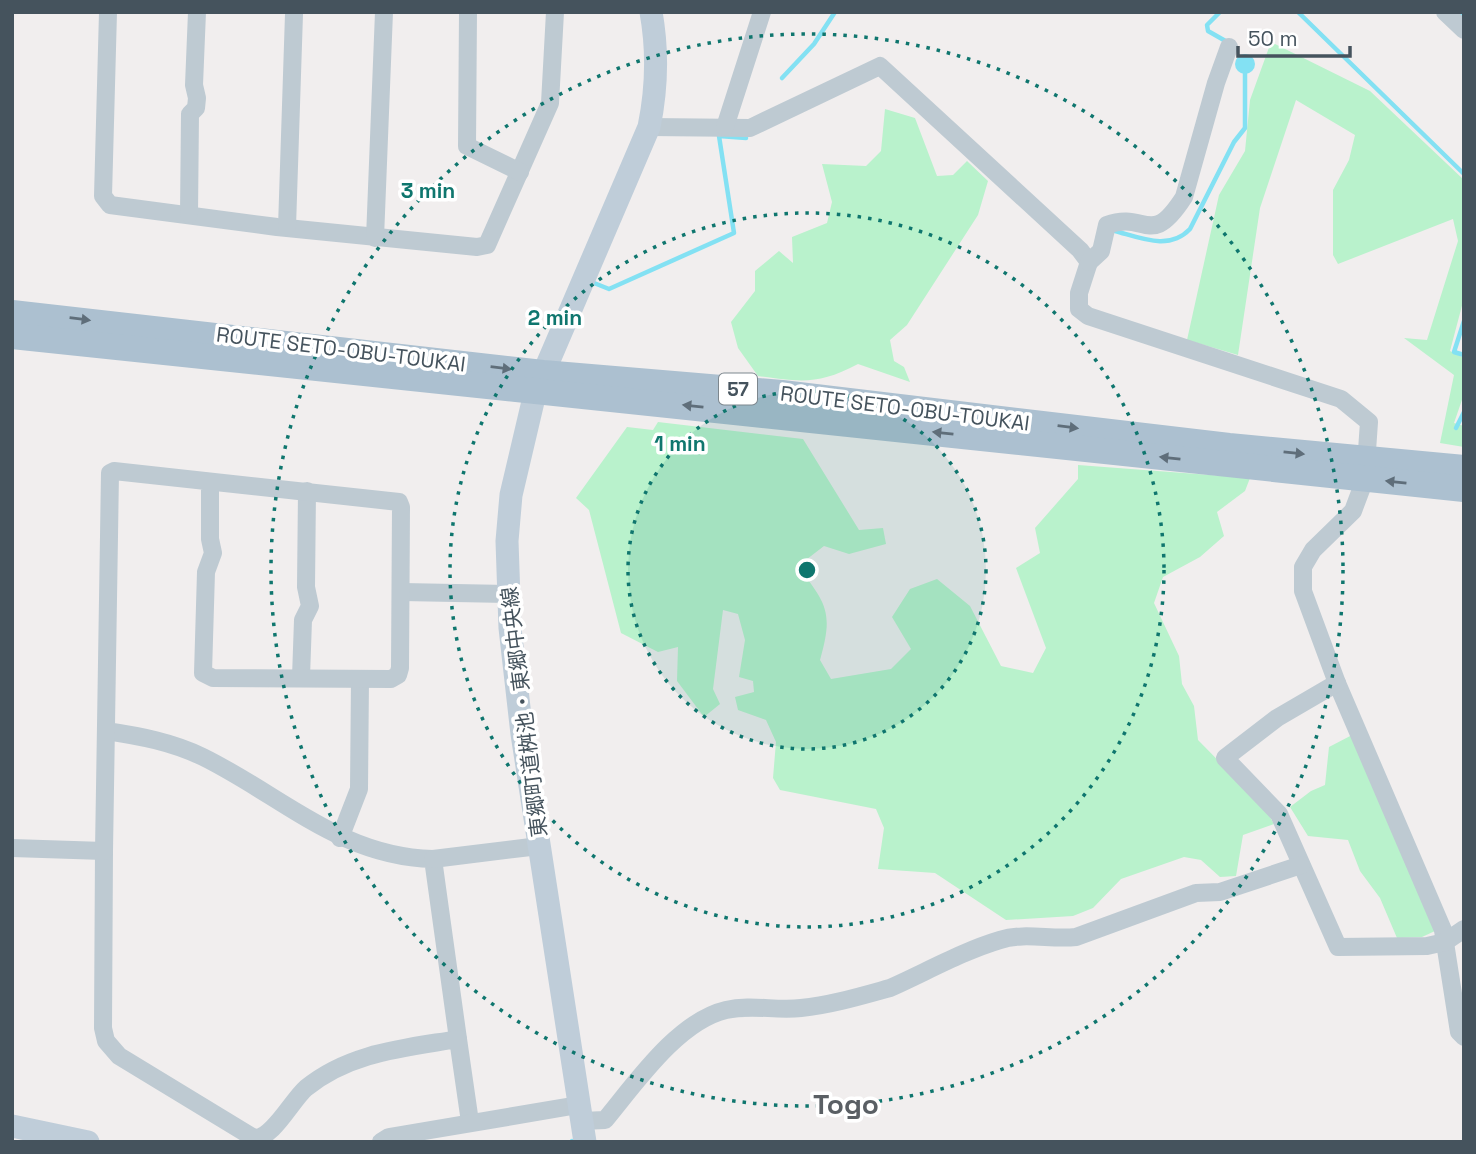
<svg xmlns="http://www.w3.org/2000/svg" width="1476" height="1154" viewBox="0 0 1476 1154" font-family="'Space Grotesk','Noto Sans JP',sans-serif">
  <rect width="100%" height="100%" fill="#f1eeee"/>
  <g fill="#b9f2cc">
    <path d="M1271,42L1370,91L1464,180V298L1450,351L1464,358V394L1454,423L1464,426V447L1440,443L1454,375L1404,338L1427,340L1458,241L1453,219L1338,264L1333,255V190L1349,160L1355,135L1296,100L1260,208L1238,355L1187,340L1219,195L1245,151L1250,100Z"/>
    <path d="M885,109L915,118L937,176L953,175L967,161L988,181L978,215L907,325L890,340L894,361L904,367L910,382L858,364C818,385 802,382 758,376L738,348L731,322L755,291V271L779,251L793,263L792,237L827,223L832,202L822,164L866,166L881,151Z"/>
    <path d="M658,422L803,439L859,530L883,528L886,544L849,554L824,546L798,566C826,604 834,611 820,660L831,679L891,669L911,649L892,617L910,589L937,579L970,606L1001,666L1033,673L1046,648L1016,568L1040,553L1035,528L1078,479V465L1250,478L1245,491L1217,512L1224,536L1200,557L1163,577L1154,603L1179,656L1182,684L1194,706L1198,740L1264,807L1274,824L1243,835L1236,876L1220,877L1201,860L1184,857L1121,879L1093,908L1073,916L1006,920L935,873L878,869L884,828L876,809L780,790L773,778L776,742L766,720L738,710L735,697L754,692L753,681L739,677L745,640L738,614L723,610L713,689L720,704L704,717L677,681L678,647L658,652L621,633L589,510L576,498L627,427L653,430Z"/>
    <path d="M1354,734L1435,931L1422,937L1397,938L1380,898L1360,871L1348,840L1308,836L1290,807L1311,791L1325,785L1329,747Z"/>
  </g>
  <circle fill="#83e1f3" cx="1245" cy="64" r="10"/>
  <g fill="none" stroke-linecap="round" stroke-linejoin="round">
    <g stroke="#83e1f3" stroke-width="4.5">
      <path d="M1220,12L1207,25L1208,31L1229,43"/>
      <path d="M1298,12L1464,174"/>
      <path d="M1458,12L1464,18"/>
      <path d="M782,78L814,44L835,12"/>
      <path d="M1115,231C1141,238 1169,251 1190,229L1234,142L1245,128V70"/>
      <path d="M594,283L609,289L734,233L719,136L746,138"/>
      <path d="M1464,321L1454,352L1464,355"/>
      <path d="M1456,428L1464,412"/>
      <path d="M572,1141V1142"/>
    </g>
    <g stroke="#becad2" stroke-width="18">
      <path d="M108,12L103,196L110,205L277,227L477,247L487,245L550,103L555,12"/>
      <path d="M468,12L467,146L520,172"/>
      <path d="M1445,12L1464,30"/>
      <path d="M649,127L750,128L880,66L1080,250L1089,262L1079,293V309L1088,316L1341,399L1369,422L1365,479L1353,511L1313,550L1303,567V591L1337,683L1443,930L1459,1032L1464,1037"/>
      <path d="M725,127L762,12"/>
      <path d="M189,214L190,114L196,108L197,98L194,85L197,12"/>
      <path d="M287,227L294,14"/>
      <path d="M375,238L384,12"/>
      <path d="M1089,262L1101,251L1107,225C1146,210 1150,250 1184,197L1216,83L1229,47"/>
      <path d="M402,592L508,594"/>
      <path d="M301,677L303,620L310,606L306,587L307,491"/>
      <path d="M1337,683L1277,718L1225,758L1279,814L1338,947L1427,946L1445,942L1464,929"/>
      <path d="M106,731C140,736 172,742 203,757C282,796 341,857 433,859L458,1039"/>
      <path d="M340,838L359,789L360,679"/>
      <path d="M12,848L104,851L103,1028L106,1041L119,1056L254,1138C272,1140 292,1100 306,1088C350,1052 405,1048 458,1039L470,1122"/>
      <path d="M104,851L110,473L114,471L399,502L401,507L400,668L398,675L391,679L213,678L203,673L206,572L213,553L210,539V482"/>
      <path d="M433,859L539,846"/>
      <path d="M582,1121L605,1120C635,1084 678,1021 726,1010C751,1004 776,1011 801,1008C831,1005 861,996 890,988C926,972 963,951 1000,940C1025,932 1051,940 1076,937L1196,893L1220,892L1301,865"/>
      <path d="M381,1142L389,1137L578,1105"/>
    </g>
    <g stroke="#bfcdd9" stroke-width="23">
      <path d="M12,1126L88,1142"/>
      <path d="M585,1142L522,734L510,628L507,541L511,495L535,393L649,127C657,88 658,51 651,12"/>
    </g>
    <g stroke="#acc0d0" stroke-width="26">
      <path d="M12,313L543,373L782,393L1229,446L1464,468"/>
      <path d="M12,336L1464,489"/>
    </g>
  </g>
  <defs><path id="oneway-solid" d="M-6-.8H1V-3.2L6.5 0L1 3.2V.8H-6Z" transform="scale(1.75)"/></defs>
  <g fill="#5f6e7a">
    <use href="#oneway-solid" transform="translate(80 319) rotate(7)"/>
    <use href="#oneway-solid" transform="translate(501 368) rotate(7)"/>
    <use href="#oneway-solid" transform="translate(693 406) rotate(-174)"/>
    <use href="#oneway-solid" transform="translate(1068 427) rotate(7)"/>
    <use href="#oneway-solid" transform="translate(943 433) rotate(-174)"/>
    <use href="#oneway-solid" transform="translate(1294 453) rotate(6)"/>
    <use href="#oneway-solid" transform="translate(1170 458) rotate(-174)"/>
    <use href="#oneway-solid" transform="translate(1396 482) rotate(-174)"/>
  </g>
  <circle cx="807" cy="570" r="179" fill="#0f766e" fill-opacity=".12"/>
  <g fill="none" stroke="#0f766e" stroke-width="3.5" stroke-dasharray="3.5 7">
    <circle cx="807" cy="570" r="179"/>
    <circle cx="807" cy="570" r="357"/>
    <circle cx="807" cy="570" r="536"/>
  </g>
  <g text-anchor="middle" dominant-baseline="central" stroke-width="7" stroke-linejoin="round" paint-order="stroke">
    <rect fill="#fff" stroke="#7d878e" stroke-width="2" x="719" y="373.5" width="38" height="31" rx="5"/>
    <g font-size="19" font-weight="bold" fill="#45535d">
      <text x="738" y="389">57</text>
    </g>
    <g font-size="21" fill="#45535d" stroke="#fff">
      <text transform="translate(341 349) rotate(7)">ROUTE SETO-OBU-TOUKAI</text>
      <text transform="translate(905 408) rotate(7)">ROUTE SETO-OBU-TOUKAI</text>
      <text transform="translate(524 712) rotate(-97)">東郷町道桝池・東郷中央線</text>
    </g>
    <g font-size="28" font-weight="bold" fill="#5a5f64" stroke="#fff">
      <text x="846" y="1104">Togo</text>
    </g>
  </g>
  <circle cx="807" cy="570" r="10" fill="#0f766e" stroke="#fff" stroke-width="3.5"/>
  <g font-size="21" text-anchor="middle" font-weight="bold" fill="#0f766e" stroke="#fff" stroke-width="7" stroke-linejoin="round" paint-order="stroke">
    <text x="428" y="198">3 min</text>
    <text x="555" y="325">2 min</text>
    <text x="680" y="451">1 min</text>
  </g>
  <rect width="1476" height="1154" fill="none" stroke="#45535d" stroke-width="28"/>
  <path d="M1238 46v10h112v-10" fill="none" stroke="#45535d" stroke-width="3.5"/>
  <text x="1248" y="46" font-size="21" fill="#45535d" stroke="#ffffff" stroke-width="5" paint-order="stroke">50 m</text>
</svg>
